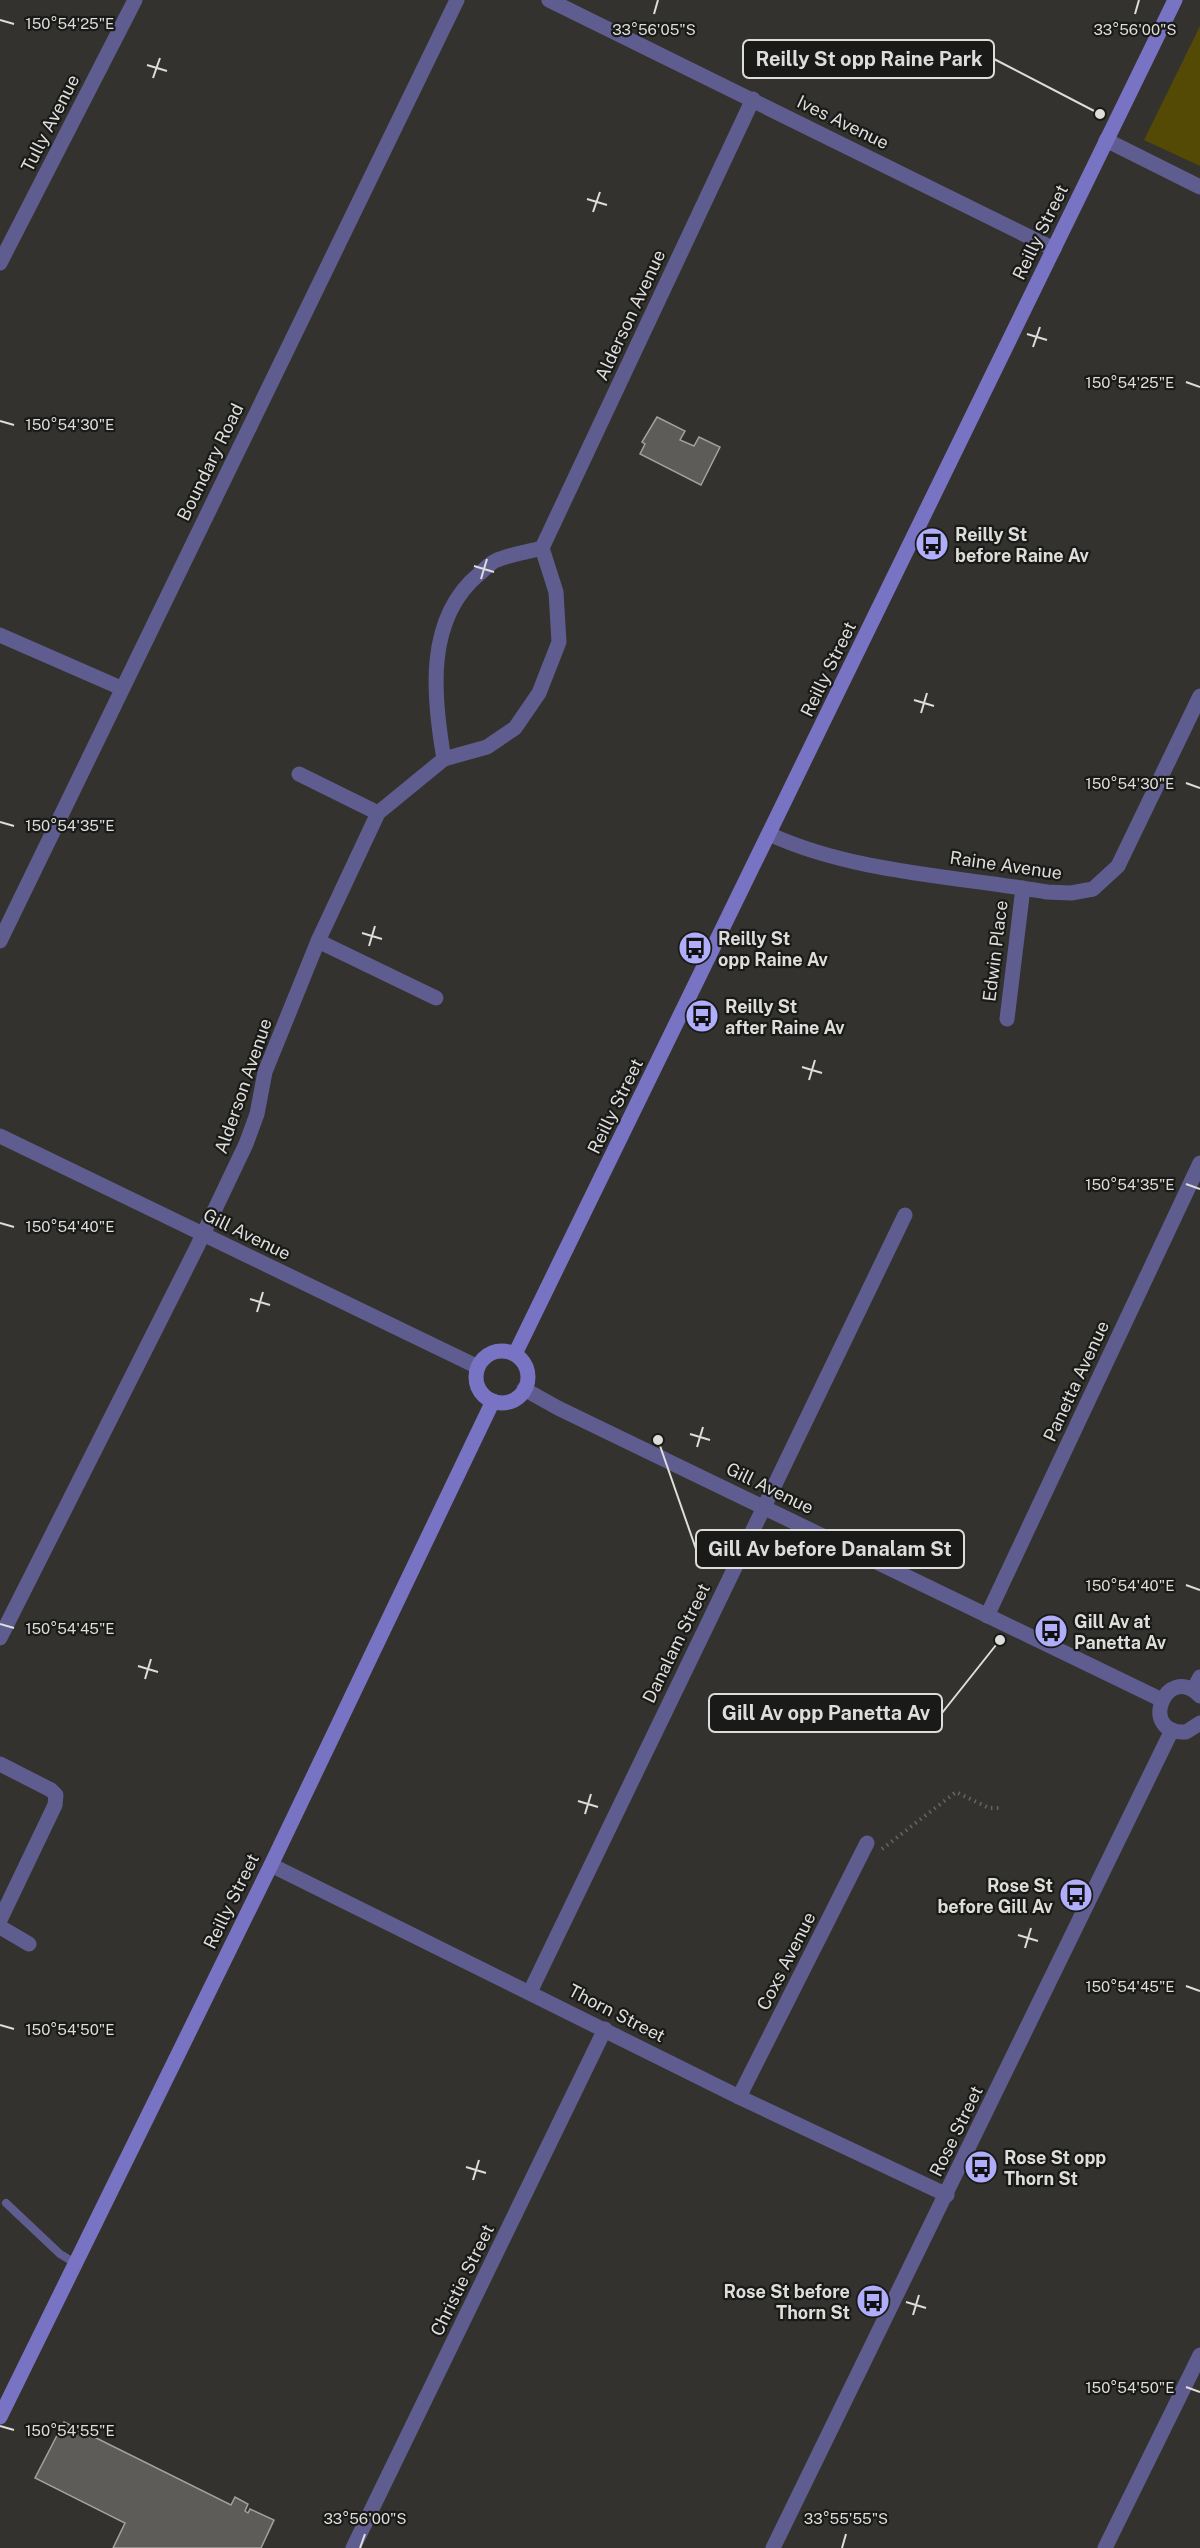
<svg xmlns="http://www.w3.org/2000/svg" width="1200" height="2548" viewBox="0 0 1200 2548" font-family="'Public Sans',sans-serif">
  <rect width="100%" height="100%" fill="#33322e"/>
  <path fill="#544a05" d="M1200,26V166L1144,140Z"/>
  <g fill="#5d5c58" stroke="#a2a19d" stroke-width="1.5">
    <path d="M657,417L685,431L680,440L694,446L699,437L720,447L701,485L640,454L645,444L642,442Z"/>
    <path d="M64,2422L231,2505L235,2497L248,2504L245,2511L248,2513L250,2509L274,2520L261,2548H113L125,2523L35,2478Z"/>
  </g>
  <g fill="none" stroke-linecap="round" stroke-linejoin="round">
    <path stroke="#666662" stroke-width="4" stroke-dasharray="1.5 4.5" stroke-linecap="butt" d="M882,1849L956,1792L989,1808H999"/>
    <path stroke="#5f5d8f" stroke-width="8" d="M6,2203L60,2254L75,2263"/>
    <g stroke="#5f5d8f" stroke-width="15">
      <path d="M549,0L1054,249"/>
      <path d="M1106,140L1200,187"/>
      <path d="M0,263L135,0"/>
      <path d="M0,635L121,688"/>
      <path d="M444,759C433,696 425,619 479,574C485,569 491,562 497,560C511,554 528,552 542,548"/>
      <path d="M299,774L378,813"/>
      <path d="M769,834C854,873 955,876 1047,892L1071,893L1093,889L1118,866L1200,696"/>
      <path d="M0,941L457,0"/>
      <path d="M318,941L436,998"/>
      <path d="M1007,1019L1023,888"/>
      <path d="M0,1136L478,1367"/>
      <path d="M987,1616L1200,1163"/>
      <path d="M0,1638L197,1247L246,1144L257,1114L265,1072L318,941L378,813L444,759L487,747L515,728L539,693L559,642L556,592L542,548L753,99"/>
      <path d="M1193,1690L1200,1677"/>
      <path d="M0,1764L51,1790L56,1795L55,1805L0,1920"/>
      <path d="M271,1865L739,2097L947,2195"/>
      <path d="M0,1927L29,1944"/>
      <path d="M530,1992L905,1215"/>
      <path d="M739,2097L867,1843"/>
      <path d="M353,2548L605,2029"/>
      <path d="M1105,2548L1200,2355"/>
    </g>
    <g stroke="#5f5d8f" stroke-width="15">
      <path d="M524,1389L558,1408L1162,1700"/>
      <path d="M1200,1696C1166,1661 1137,1735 1186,1732L1200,1723"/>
      <path d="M773,2548L1172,1730"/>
    </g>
    <g stroke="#7873c3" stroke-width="15">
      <circle cx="502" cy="1377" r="26"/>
      <path d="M515,1354L1175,0"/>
      <path d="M0,2417L271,1865L493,1401"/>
    </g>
  </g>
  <path fill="none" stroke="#dddddb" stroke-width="2" d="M654,14L658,0M1135,14L1139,0M0,20L14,24M147,65L167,71M153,78L160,58M587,199L607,205M593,212L600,192M1027,334L1047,340M1033,347L1040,327M1186,382L1200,387M0,421L14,425M474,566L494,572M481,579L487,559M914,700L934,706M921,713L927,693M1186,783L1200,788M0,822L14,826M362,933L382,939M369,946L375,926M802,1067L822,1073M809,1080L815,1060M1186,1184L1200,1189M0,1223L14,1227M250,1299L270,1305M257,1312L263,1292M690,1434L710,1440M697,1447L703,1427M1186,1585L1200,1590M0,1624L14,1628M138,1666L158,1672M145,1679L151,1659M578,1801L598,1807M585,1814L591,1794M1018,1935L1038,1941M1025,1948L1031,1928M1186,1986L1200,1991M0,2025L14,2029M466,2167L486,2173M473,2180L479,2160M906,2302L926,2308M913,2315L919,2295M1186,2387L1200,2392M0,2426L14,2430M360,2548L365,2534M842,2548L846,2534"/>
  <defs>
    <symbol id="bus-disc" viewBox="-11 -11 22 22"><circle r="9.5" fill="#b0aefa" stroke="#1a1a18"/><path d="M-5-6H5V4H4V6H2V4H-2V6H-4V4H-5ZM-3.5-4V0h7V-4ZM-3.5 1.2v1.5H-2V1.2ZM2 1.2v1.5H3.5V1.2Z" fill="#111"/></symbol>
  </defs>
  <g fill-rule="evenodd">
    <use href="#bus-disc" x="913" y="525" width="38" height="38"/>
    <use href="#bus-disc" x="676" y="929" width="38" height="38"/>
    <use href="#bus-disc" x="683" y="997" width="38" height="38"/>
    <use href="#bus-disc" x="1032" y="1612" width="38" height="38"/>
    <use href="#bus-disc" x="1057" y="1876" width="38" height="38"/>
    <use href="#bus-disc" x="962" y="2148" width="38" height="38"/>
    <use href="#bus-disc" x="854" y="2282" width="38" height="38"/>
  </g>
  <g text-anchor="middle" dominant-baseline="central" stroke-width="4.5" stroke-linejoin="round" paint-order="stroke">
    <g font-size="18" fill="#dddddb" stroke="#1a1a18">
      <text transform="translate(843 122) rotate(26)">Ives Avenue</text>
      <text transform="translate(50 123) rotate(-63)">Tully Avenue</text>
      <text transform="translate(1040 232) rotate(-64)">Reilly Street</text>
      <text transform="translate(630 315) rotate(-65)">Alderson Avenue</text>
      <text transform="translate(210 462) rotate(-64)">Boundary Road</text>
      <text transform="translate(828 669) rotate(-64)">Reilly Street</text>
      <text transform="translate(1006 865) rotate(8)">Raine Avenue</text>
      <text transform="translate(995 951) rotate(-83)">Edwin Place</text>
      <text transform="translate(243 1086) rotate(-71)">Alderson Avenue</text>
      <text transform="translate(615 1106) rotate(-64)">Reilly Street</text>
      <text transform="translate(247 1234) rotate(26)">Gill Avenue</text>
      <text transform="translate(1076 1381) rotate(-65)">Panetta Avenue</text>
      <text transform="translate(770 1488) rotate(26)">Gill Avenue</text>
      <text transform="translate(676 1643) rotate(-64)">Danalam Street</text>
      <text transform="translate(231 1901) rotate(-64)">Reilly Street</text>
      <text transform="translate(786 1961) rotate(-63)">Coxs Avenue</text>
      <text transform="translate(617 2013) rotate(27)">Thorn Street</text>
      <text transform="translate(956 2131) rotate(-64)">Rose Street</text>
      <text transform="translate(462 2280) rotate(-64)">Christie Street</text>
    </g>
    <g font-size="18" font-weight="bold" fill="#dddddb" stroke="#1a1a18" text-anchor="start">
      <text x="955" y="534">Reilly St<tspan x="955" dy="21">before Raine Av</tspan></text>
      <text x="718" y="938">Reilly St<tspan x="718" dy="21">opp Raine Av</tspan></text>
      <text x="725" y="1006">Reilly St<tspan x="725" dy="21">after Raine Av</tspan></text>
      <text x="1074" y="1621">Gill Av at<tspan x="1074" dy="21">Panetta Av</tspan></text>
      <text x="1053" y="1885" text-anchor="end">Rose St<tspan x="1053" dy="21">before Gill Av</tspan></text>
      <text x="1004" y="2157">Rose St opp<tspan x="1004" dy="21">Thorn St</tspan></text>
      <text x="850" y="2291" text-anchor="end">Rose St before<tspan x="850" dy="21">Thorn St</tspan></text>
    </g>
  </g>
  <g font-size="15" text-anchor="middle" fill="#dddddb" stroke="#1a1a18" stroke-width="4.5" stroke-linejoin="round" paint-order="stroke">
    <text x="70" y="29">150°54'25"E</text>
    <text x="654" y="35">33°56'05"S</text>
    <text x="1135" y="35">33°56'00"S</text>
    <text x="1130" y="388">150°54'25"E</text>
    <text x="70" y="430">150°54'30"E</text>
    <text x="1130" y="789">150°54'30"E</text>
    <text x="70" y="831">150°54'35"E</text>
    <text x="1130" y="1190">150°54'35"E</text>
    <text x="70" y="1232">150°54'40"E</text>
    <text x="1130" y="1591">150°54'40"E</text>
    <text x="70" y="1634">150°54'45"E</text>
    <text x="1130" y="1992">150°54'45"E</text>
    <text x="70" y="2035">150°54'50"E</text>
    <text x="1130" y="2393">150°54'50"E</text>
    <text x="70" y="2436">150°54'55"E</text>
    <text x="365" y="2524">33°56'00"S</text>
    <text x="846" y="2524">33°55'55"S</text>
  </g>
  <path fill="none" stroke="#dddddb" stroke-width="2" d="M1100 114L994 59M658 1440L696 1549M1000 1640L942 1713"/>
  <g fill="#dddddb" stroke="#1a1a18" stroke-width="2">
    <circle cx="1100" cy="114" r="6"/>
    <circle cx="658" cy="1440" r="6"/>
    <circle cx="1000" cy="1640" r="6"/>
  </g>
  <g fill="#1a1a18" stroke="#dddddb" stroke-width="2">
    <rect x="743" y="40" width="251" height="38" rx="6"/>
    <rect x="696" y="1530" width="268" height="38" rx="6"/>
    <rect x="709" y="1694" width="233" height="38" rx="6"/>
  </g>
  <g font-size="20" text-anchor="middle" font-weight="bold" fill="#dddddb">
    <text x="869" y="66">Reilly St opp Raine Park</text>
    <text x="830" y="1556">Gill Av before Danalam St</text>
    <text x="826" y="1720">Gill Av opp Panetta Av</text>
  </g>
</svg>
